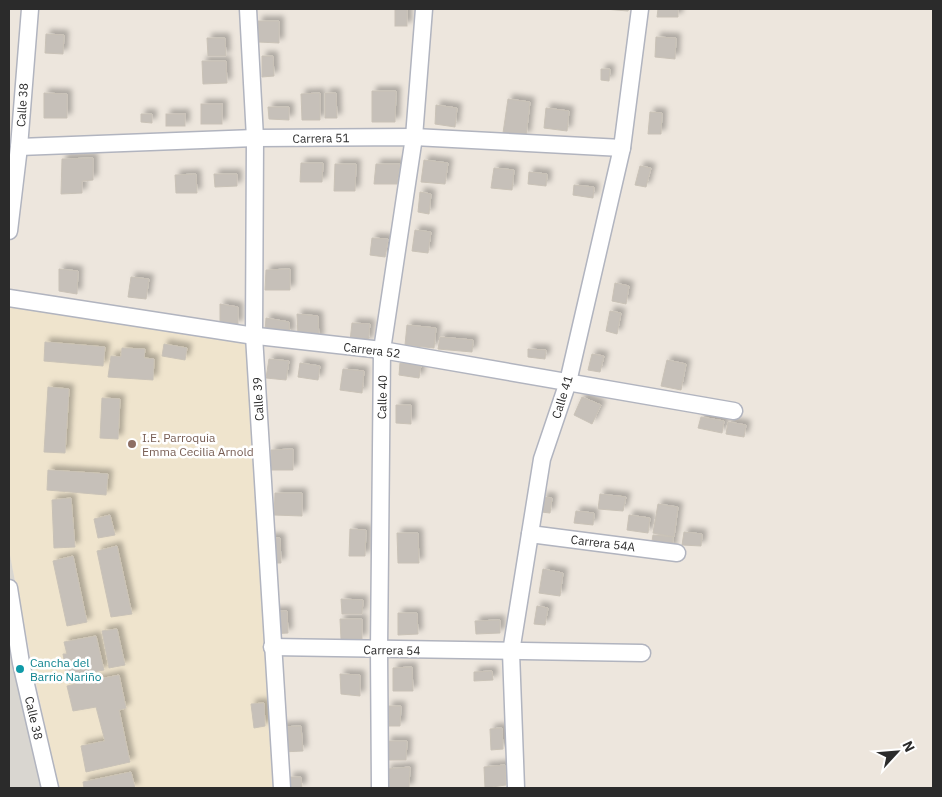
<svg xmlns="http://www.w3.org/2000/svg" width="942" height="797" viewBox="0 0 942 797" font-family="'IBM Plex Sans',sans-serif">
  <defs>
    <filter id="shadow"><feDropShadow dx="4.5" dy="-4.5" stdDeviation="2.5" flood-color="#0004"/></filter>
  </defs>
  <rect width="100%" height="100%" fill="#ede6dd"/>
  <path fill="#efe4cd" d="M9,298L248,335L276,788H58L9,552Z"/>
  <path fill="#d9d6d0" d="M9,550L54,788H9Z"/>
  <g fill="#c6c0b9" stroke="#c9c2b7" filter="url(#shadow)">
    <rect x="395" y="9" width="12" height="17"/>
    <path d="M604,9H629L628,11Z"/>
    <path d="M658,9H678V17H657Z"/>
    <path d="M258,21H279V43L258,42Z"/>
    <path d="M46,34L64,35L63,54L45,53Z"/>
    <path d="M656,37L676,38L675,59L655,57Z"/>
    <path d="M207,38H225L226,56H208Z"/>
    <path d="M262,56H273L274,76L262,77Z"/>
    <path d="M202,61H226L227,83L203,84Z"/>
    <path d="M601,69H610L609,81L601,80Z"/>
    <path d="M372,91H396L395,122H372Z"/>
    <path d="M44,93L67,94V118H44Z"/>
    <path d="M320,93V120H302L301,94Z"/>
    <path d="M325,93H336L337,118H325Z"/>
    <path d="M508,99L530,102L526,136L503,133Z"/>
    <rect x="201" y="104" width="21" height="20"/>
    <path d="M436,105L457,108L455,127L435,124Z"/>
    <path d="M268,107H289V120L269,119Z"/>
    <path d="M546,108L569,111L567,131L544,128Z"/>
    <path d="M650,112L662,113L661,134H648Z"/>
    <path d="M141,114H152V123L141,122Z"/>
    <rect x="166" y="114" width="19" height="12"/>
    <path d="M93,158V180L82,181V193L61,194L62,159Z"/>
    <path d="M424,160L448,163L445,184L421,182Z"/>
    <path d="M301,163H323L322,182H300Z"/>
    <path d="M335,164H356L355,191H334Z"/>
    <path d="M376,164H400L397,184H374Z"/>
    <path d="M640,166L651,168L646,187L635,185Z"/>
    <path d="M494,168L514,170L512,190L491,188Z"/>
    <path d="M529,172L547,174L546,186L528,184Z"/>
    <path d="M196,174L197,193H176L175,175Z"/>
    <path d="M214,174H237V186L215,187Z"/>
    <path d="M574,185L594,187L593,198L573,195Z"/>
    <path d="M420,192L431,194L429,214L418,212Z"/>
    <path d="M415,230L431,232L428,253L412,251Z"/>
    <path d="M372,238L388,239L385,257L370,255Z"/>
    <path d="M59,269L78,271L77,294L59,291Z"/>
    <path d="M290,269V290H265L266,270Z"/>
    <path d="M131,277L149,279L146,299L128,297Z"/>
    <path d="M615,283L629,286L626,304L612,301Z"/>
    <path d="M220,304L238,307V325L220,323Z"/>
    <path d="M610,311L621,313L617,334L606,331Z"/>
    <path d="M297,314L318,316L319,340L298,337Z"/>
    <path d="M266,318L289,322L290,335L265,331Z"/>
    <path d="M352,323L370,324L368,342L350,341Z"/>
    <path d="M407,325L436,328L434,348L405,345Z"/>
    <path d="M440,337L473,340L472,352L438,349Z"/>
    <path d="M45,342L105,347L103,366L44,361Z"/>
    <path d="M164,344L187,348L185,360L162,356Z"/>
    <path d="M122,348L145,349L144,358L154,359L153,380L108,377L111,356L121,357Z"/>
    <path d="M528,349L546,350L545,359L528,357Z"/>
    <path d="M592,354L604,356L600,372L588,370Z"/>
    <path d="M269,359L289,361L286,380L266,378Z"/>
    <path d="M667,360L686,364L681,390L661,386Z"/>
    <path d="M300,363L320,366L318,380L298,377Z"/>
    <path d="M400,363L421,365L419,378L399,375Z"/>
    <path d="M343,369L364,371L362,393L340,390Z"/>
    <path d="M48,387L69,389L65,453L44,452Z"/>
    <path d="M582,397L601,405L592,424L574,415Z"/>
    <path d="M102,398L120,399L118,439L100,438Z"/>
    <path d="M396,405H411V424L396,423Z"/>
    <path d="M701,417L724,421L722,433L698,428Z"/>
    <path d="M728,422L746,425L744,437L726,434Z"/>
    <path d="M293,449V470H271V450Z"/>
    <path d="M48,470L108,474L106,495L47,490Z"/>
    <path d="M275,493H302V516L274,515Z"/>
    <path d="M600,494L626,497L623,511L598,509Z"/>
    <path d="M543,497L552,498L550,513L541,512Z"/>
    <path d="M71,498L75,547L54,548L52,500Z"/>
    <path d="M658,504L678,507L674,537L653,533Z"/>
    <path d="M576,511L594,513L593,525L574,523Z"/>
    <path d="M110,515L115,535L98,538L94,519Z"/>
    <path d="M629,515L650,518L648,533L627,530Z"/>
    <path d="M350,529L366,530L365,556H349Z"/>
    <path d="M684,532L702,534L701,546L682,545Z"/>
    <path d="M397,533H418L419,563H398Z"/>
    <path d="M653,535L673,537L672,549L651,547Z"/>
    <path d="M268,538H280L281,563H268Z"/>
    <path d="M117,546L132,614L111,617L97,551Z"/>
    <path d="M73,556L87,622L67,626L53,561Z"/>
    <path d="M543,569L563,573L560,596L539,593Z"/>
    <path d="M341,599L363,600L362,614H342Z"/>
    <path d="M537,606L548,608L545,625L534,624Z"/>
    <path d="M287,611L288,633L270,634L269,612Z"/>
    <path d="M398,613H417L418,634L398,635Z"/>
    <path d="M340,619H362V639H341Z"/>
    <path d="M500,620V633L476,634L475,621Z"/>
    <path d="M117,629L125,665L109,668L102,631Z"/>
    <path d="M96,636L104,670L67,677L63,654H67L64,642Z"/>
    <path d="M412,667L413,691H393V668Z"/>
    <path d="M492,671L493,680L474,681V672Z"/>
    <path d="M340,674L360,675V696L341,694Z"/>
    <path d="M119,675L126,708L119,710L130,762L86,772L81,746L105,741L96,707L73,711L67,686Z"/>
    <path d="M264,703L265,726L254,728L251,704Z"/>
    <path d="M388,706H401L400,726H388Z"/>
    <path d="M301,726L303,751L282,752L280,727Z"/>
    <path d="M502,728L503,749L491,750L490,729Z"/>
    <path d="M387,741H407L406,760H387Z"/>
    <path d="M505,765L506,785L485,788L484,767Z"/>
    <path d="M410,767L409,788H387V769Z"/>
    <path d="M131,772L135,788H84L83,782Z"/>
    <path d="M289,777H301L302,788H290Z"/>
  </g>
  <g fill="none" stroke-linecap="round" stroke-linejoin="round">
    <defs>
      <g id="street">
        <path d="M248,9L255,138L254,336L282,788"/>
        <path d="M19,147L255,138L414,137L622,148"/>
        <path d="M9,231L19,147L30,9"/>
        <path d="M9,298L248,335L382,350L734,411"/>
        <path d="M530,534L677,553"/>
        <path d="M9,588L21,663L50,788"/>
        <path d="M272,647L642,653"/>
        <path d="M380,788L379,650L382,350L414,137L424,9"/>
        <path d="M516,788L511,652L542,459L568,382L622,148L640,9"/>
      </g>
    </defs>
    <use href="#street" stroke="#b1b4bf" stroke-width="19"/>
    <use href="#street" stroke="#fff" stroke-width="16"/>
  </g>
  <circle fill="#8d6e63" stroke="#fff" stroke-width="2" cx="132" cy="444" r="5"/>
  <circle fill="#0f9aa8" stroke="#fff" stroke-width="2" cx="20" cy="669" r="5"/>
  <g text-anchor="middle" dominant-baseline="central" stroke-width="5" stroke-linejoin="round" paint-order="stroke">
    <g font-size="12" fill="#2b2b2b" stroke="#fff">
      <text transform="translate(22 105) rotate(-86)">Calle 38</text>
      <text transform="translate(321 138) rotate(-1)">Carrera 51</text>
      <text transform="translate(372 350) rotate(7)">Carrera 52</text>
      <text transform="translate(382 397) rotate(-89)">Calle 40</text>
      <text transform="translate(562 397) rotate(-73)">Calle 41</text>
      <text transform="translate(258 399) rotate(-93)">Calle 39</text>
      <text transform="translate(603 543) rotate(7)">Carrera 54A</text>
      <text transform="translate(392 650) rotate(1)">Carrera 54</text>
      <text transform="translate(34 718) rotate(77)">Calle 38</text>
    </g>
    <g font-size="12" fill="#785e54" stroke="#fff" text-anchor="start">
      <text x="142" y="437">I.E. Parroquia<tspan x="142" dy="14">Emma Cecilia Arnold</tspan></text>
    </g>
    <g font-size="12" fill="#0d838f" stroke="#fff" text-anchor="start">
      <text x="30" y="662">Cancha del<tspan x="30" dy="14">Barrio Nariño</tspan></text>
    </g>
  </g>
  <rect width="942" height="797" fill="none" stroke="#2b2b2b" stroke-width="20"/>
  <g transform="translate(897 752) rotate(64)" stroke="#ffffff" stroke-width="4" paint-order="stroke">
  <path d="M0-4L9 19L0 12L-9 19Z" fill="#2b2b2b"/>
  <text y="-8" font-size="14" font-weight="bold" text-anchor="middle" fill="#2b2b2b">N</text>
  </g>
</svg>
